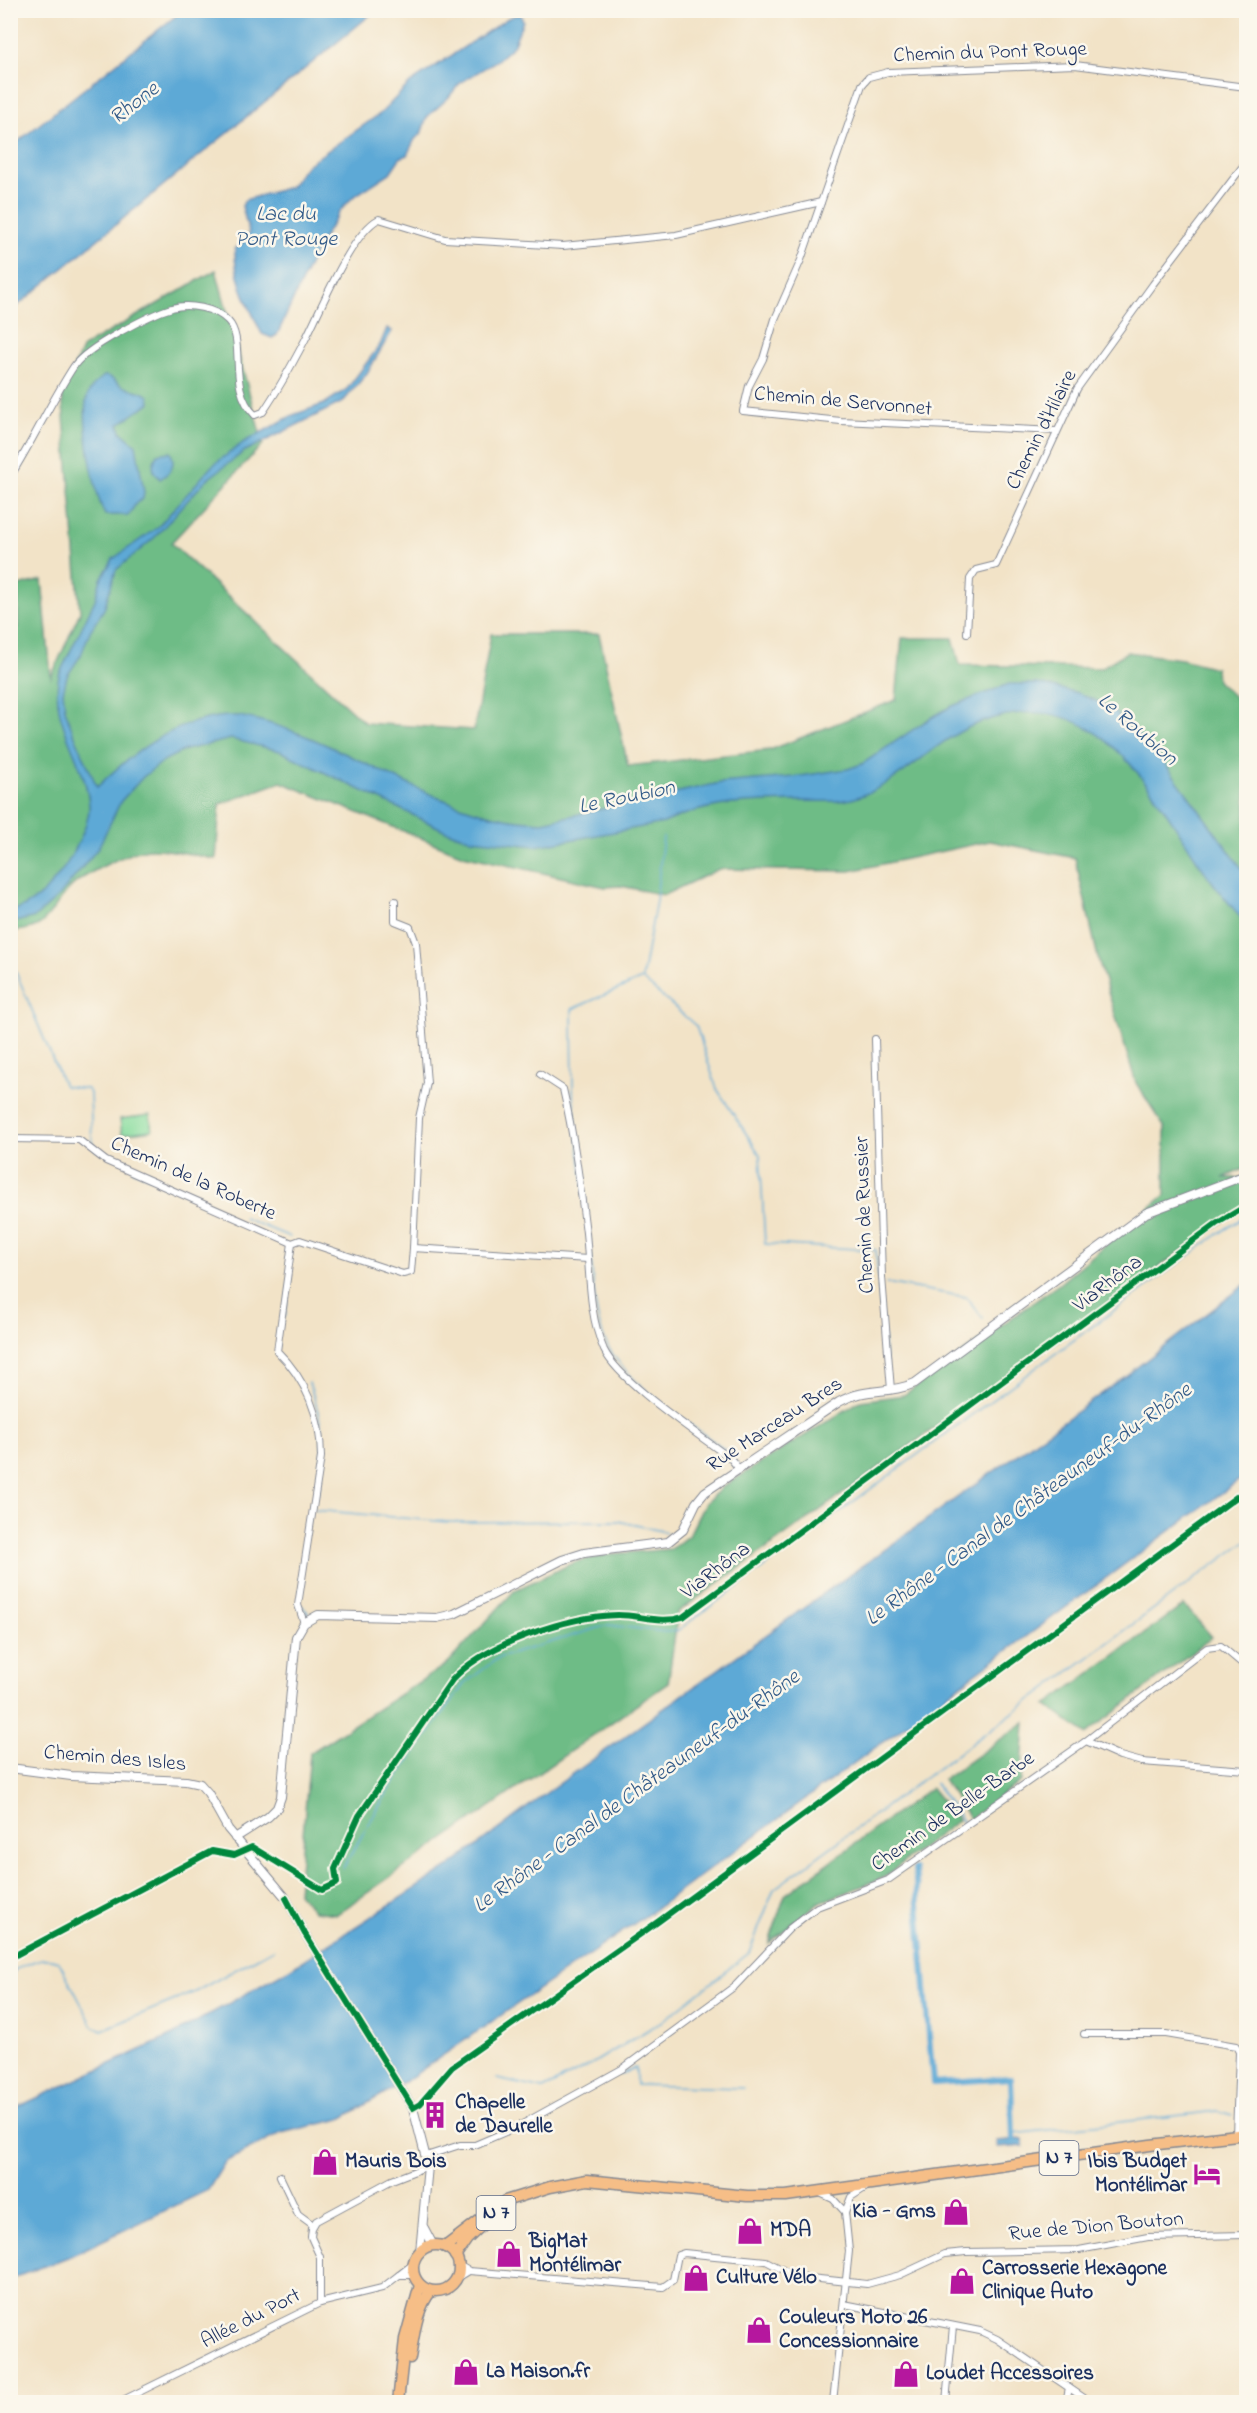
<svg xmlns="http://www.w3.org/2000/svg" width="1257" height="2413" viewBox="0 0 1257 2413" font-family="'Indie Flower',sans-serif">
  <rect width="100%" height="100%" fill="#fbf7ec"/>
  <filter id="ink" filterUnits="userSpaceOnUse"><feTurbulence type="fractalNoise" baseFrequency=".0167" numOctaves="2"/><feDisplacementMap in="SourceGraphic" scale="12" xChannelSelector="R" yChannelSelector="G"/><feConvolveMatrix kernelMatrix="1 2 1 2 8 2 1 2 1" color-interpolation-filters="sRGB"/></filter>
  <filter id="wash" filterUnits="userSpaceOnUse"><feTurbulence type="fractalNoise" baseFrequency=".008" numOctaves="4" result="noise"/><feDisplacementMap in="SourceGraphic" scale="24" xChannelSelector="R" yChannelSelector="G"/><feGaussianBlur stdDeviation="1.35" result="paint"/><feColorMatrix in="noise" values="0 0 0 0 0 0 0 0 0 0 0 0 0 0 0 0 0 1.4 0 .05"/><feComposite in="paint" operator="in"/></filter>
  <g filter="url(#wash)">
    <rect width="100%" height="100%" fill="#f2e3c7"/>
    <path fill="#89dd9f" stroke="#52867e" stroke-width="1.5" d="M150,1115L152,1130L122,1134L120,1119Z"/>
    <g fill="#6ebc86" stroke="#447672" stroke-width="1.5">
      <path d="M216,270L263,444L171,543L365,723L474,730L491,634H599L628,766L770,750L896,700L902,638H953L960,665L1101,668L1127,652L1182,659L1216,668L1217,681L1238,700L1246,699V1168L1223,1178H1246V1205L678,1612L668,1683L337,1914L314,1911L298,1893L310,1753L447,1664L515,1590L575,1562L612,1554L671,1549L689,1535L705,1503L724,1486L860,1401L904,1395L1059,1284L1165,1195V1128L1136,1083L1099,962L1075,858L990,841L850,871L719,869L664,895L621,886L605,887L463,855L281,782L220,804L216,859C196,856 173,849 152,849C135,848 82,875 70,888C46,913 51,930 11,931L10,627H18V586L42,580L51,677L80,612L62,393L83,347Z"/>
      <path d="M1184,1605L1212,1637L1086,1734L1046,1705Z"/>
      <path d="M1025,1722L1021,1781L970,1819L943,1780Z"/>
      <path d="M931,1788L958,1820L883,1878L818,1903L769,1943L785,1895Z"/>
    </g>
    <g fill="#5da9d6" stroke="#3c6c9a" stroke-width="1.5">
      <path d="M182,11H375L11,311V147Z"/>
      <path d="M516,15H521L523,21L513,46L496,61L460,83L448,98L427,117L421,134L415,139L407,155L400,158L390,173L353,197L340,211L317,248L277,335L272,338L262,334C249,307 234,280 235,249L246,240L249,233L242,206L245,200L290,187L307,165L381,113L410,83L508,18Z"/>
      <path d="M387,328L392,331L367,373L343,402L245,451L205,481L154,538L116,570L104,609L90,631L81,655L67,676L63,692L65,709L71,727L97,787C135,750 182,714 239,716C345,735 433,820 543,822L720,783L794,777L848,769L862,764L926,721L950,707L1009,684H1039L1078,693L1110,707L1160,757L1246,874V924C1230,904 1213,885 1199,863C1146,782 1095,679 979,723C933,740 903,783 855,798C838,803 819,801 801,801C752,802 709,801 664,823L536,846L471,839L446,831L280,751L231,739L185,750L165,760L143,777L121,801L98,848L60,895L35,917L11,923V911C31,907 49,889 61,872C72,858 91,822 89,804C85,758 49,722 59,675L95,600L101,579L113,559L158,527L212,466L244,442L293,415L324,404L347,389L380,345Z"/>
      <path d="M104,376C112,376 114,381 121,385C130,391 140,389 149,396L150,403L119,424L121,432L136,445L144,492L143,499L136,503L129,515H105C94,493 81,419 87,397C90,387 97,381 104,376Z"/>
      <path d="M170,452C177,464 170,473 160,479L154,472L153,465L157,454Z"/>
      <path d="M1246,1284V1475L657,1908L407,2080L341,2119L281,2133L225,2162L208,2190L68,2257L11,2279V2110L173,2035L288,1970L449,1867L545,1794L1111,1387Z"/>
      <path d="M1023,2139L1024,2146L998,2148L997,2141Z"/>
    </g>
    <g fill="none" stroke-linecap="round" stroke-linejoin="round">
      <g stroke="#5da9d6" stroke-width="1.5">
        <path d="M10,958L64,1086L87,1089L90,1093L92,1142L97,1151"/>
        <path d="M643,980L696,1026L717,1089L760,1155L765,1244L876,1250L886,1368"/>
        <path d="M133,1170L169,1185"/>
        <path d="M173,1186L204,1201"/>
        <path d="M587,1213L573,1096L572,1009L642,979L656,901L663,837"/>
        <path d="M244,1218L290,1237"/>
        <path d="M589,1238C593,1271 592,1313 606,1343C627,1386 697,1428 736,1458"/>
        <path d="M886,1283L966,1297L983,1318"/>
        <path d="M285,1317L291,1273"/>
        <path d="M309,1383C324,1424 326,1451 318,1493"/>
        <path d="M315,1510L448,1522L618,1521L666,1532"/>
        <path d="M302,1606L309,1614"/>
        <path d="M935,1783L964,1824"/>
        <path d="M343,1868L391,1786L464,1684L498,1658L608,1625L666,1632L677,1631L1221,1232L1246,1216"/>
        <path d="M12,1971C27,1965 44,1953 59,1962L93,2026L102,2030L195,1992L273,1949"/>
        <path d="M620,2075L636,2067V2085L743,2088"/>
        <path d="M497,2079L543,2089L585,2068L664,2020L749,1953L774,1889L1246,1541"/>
        <path d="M1241,2119H1246"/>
        <path d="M1013,2134L1218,2111L1232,2115"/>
      </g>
      <g stroke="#5da9d6" stroke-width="6">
        <path d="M915,1869L933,2083L1011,2078L1013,2139"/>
        <path d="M10,1971H12"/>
      </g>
    </g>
  </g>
  <g filter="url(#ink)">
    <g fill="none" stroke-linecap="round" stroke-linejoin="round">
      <defs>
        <g id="minor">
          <path d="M1056,431L841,421L743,411L749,386L763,359L775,319L801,260L862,85L869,77L888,72L1075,65L1246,87"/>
          <path d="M10,477C33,441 51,401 74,366C86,348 150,314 172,308C188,303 216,308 228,321C247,341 226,387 255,415L263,412C278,390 292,365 305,340C320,311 351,233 379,219L445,239L563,246L676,235L821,202"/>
          <path d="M967,633L970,579L976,570L996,565L1077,389L1153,284L1246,162"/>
          <path d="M395,901V921L410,927L416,943L427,1083L419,1118L413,1248"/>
          <path d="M875,1039L882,1277L891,1390"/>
          <path d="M540,1074L563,1089C574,1136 580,1184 586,1233C590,1271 588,1314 604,1350C620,1383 700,1435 731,1459L739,1469"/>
          <path d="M10,1139L79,1140L106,1161L292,1243"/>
          <path d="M304,1623L298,1605L321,1457C321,1417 306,1379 277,1351L292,1243L300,1240L403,1274L411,1272L413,1248L588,1259"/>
          <path d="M1086,1741L1207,1648L1221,1646L1246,1667"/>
          <path d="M1084,2034H1166L1236,2046L1239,2052L1236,2135"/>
          <path d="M426,2156L460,2145H475L517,2127L622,2069L735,1986L790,1928L817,1907L888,1880L1086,1741L1120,1756L1142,1762L1246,1770"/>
          <path d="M280,2176L298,2214L313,2225"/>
          <path d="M820,2193L833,2199L845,2212"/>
          <path d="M413,2264L399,2275H414"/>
          <path d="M458,2265L469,2271L663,2287L673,2280L678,2255L684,2253L766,2261L789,2273L810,2278L867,2284L900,2275L945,2254L966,2252L1079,2250L1148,2237L1246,2235"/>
          <path d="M456,2279L469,2271"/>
          <path d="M320,2303V2257L311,2237L312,2228L316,2221L392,2180L428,2166"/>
          <path d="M844,2304L980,2331L997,2339L1090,2402"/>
          <path d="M119,2402L320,2303L382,2288L399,2275"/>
          <path d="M833,2402L849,2251L845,2212L851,2197L865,2188"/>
          <path d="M946,2402L953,2326"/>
          <path d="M1066,2402L1069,2388"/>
        </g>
        <g id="tertiary">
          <path d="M10,1768L71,1776L186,1781L200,1784L208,1793L228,1829L286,1898L305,1934L413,2108L428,2166L420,2252"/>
          <path d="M235,1838L268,1817L277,1808L281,1797L296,1637L304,1623L318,1615L437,1618L454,1614L562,1560L584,1553L668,1542L683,1530L696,1503L705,1492L839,1402C867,1386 889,1395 915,1383L1146,1213L1246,1175"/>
          <path d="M424,2228L433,2245"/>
        </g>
        <g id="primary">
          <circle cx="436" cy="2268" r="23"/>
          <path d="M445,2247L505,2201L550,2187L587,2180L747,2196H786L1150,2145L1246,2134"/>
          <path d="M455,2256L467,2239L484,2223"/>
          <path d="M410,2358C414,2335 416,2309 431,2291"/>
          <path d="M398,2402L405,2339L420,2285"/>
        </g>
      </defs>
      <use href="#minor" stroke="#868992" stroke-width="8"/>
      <use href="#tertiary" stroke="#868992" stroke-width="10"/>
      <use href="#primary" stroke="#868992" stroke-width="13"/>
      <use href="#minor" stroke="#fff" stroke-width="6"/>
      <use href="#tertiary" stroke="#fff" stroke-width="8"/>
      <use href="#primary" stroke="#f6be87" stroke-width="10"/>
      <defs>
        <g id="cycleway">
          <path d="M286,1898L305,1934L413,2108L420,2104L452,2067L659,1921L1246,1490"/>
          <path d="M10,1958L212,1851L234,1855L252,1847L322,1890L337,1883L335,1869L359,1816L452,1680C486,1643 569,1616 618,1615C640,1615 661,1624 683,1617L1216,1224L1246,1206"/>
        </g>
      </defs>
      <use href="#cycleway" stroke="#fbf7ec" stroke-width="10"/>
      <use href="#cycleway" stroke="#00873e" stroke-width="6"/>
    </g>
  </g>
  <defs>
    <symbol id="building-bare" viewBox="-9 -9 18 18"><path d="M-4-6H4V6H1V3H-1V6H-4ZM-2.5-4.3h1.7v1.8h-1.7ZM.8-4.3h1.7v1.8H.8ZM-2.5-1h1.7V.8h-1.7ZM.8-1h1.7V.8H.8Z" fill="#b5179e" stroke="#fbf7ec" stroke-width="2.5" paint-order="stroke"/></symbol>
    <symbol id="shop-bare" viewBox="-9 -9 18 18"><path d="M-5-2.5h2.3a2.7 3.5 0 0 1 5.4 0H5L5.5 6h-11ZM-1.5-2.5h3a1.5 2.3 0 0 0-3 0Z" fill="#b5179e" stroke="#fbf7ec" stroke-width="2.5" paint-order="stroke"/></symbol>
    <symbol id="hotel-bare" viewBox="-9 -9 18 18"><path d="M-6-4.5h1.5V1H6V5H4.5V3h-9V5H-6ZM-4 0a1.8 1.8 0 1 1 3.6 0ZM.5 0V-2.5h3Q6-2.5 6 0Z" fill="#b5179e" stroke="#fbf7ec" stroke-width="2.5" paint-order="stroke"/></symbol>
  </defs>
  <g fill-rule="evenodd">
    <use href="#building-bare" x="416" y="2096" width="38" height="38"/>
    <use href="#shop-bare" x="306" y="2143" width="38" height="38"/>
    <use href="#hotel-bare" x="1188" y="2155" width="38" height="38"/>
    <use href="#shop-bare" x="937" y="2193" width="38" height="38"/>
    <use href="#shop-bare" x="731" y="2212" width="38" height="38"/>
    <use href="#shop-bare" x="490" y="2235" width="38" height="38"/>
    <use href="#shop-bare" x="677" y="2259" width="38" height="38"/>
    <use href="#shop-bare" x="943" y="2262" width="38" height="38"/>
    <use href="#shop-bare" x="740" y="2311" width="38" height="38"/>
    <use href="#shop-bare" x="447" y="2353" width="38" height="38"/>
    <use href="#shop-bare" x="887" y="2355" width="38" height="38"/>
  </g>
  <g text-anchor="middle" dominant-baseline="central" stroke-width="5" stroke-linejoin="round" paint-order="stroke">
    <g fill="#fbf7ec" stroke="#5e6b89" stroke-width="1.5">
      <rect x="1039.5" y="2141" width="39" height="34" rx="4.5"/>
      <rect x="476.5" y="2196" width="39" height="34" rx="4.5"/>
    </g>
    <g font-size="20" font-weight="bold" fill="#1b2f5e">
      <text x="1059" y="2158">N 7</text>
      <text x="496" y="2213">N 7</text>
    </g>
    <g font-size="21" fill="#1b2f5e" stroke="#fbf7ec">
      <text transform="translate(990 53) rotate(-2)">Chemin du Pont Rouge</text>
      <text transform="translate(843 402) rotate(5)">Chemin de Servonnet</text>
      <text transform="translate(1042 430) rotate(-63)">Chemin d'Hilaire</text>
      <text transform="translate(193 1179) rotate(24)">Chemin de la Roberte</text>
      <text transform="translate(865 1215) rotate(-92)">Chemin de Russier</text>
      <text transform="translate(1108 1284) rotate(-37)">ViaRhôna</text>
      <text transform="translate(775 1425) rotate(-33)">Rue Marceau Bres</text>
      <text transform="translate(716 1571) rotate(-37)">ViaRhôna</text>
      <text transform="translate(115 1759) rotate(5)">Chemin des Isles</text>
      <text transform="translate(953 1812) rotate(-35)">Chemin de Belle-Barbe</text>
      <text transform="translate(1096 2227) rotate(-5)">Rue de Dion Bouton</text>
      <text transform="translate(251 2319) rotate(-27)">Allée du Port</text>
    </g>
    <g font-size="21" font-weight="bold" fill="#1b2f5e" stroke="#fbf7ec" text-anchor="start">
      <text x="455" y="2103">Chapelle<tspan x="455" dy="24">de Daurelle</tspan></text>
      <text x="345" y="2162">Mauris Bois</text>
      <text x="1187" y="2162" text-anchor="end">Ibis Budget<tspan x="1187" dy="24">Montélimar</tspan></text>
      <text x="936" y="2212" text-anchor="end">Kia - Gms</text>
      <text x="770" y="2231">MDA</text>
      <text x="529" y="2242">BigMat<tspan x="529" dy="24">Montélimar</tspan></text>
      <text x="982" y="2269">Carrosserie Hexagone<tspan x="982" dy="24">Clinique Auto</tspan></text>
      <text x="716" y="2278">Culture Vélo</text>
      <text x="779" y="2318">Couleurs Moto 26<tspan x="779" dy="24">Concessionnaire</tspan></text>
      <text x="486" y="2372">La Maison.fr</text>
      <text x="926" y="2374">Loudet Accessoires</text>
    </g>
    <g font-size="22" font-style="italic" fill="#325a88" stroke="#fbf7ec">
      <text transform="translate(135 104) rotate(-38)">Rhone</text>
      <text x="286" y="215">Lac du<tspan x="286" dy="25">Pont Rouge</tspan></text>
      <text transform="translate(1137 730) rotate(41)">Le Roubion</text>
      <text transform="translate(627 798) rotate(-12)">Le Roubion</text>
      <text transform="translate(1029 1505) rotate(-36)">Le Rhône - Canal de Châteauneuf-du-Rhône</text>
      <text transform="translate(637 1792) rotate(-36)">Le Rhône - Canal de Châteauneuf-du-Rhône</text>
    </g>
  </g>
  <rect width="1257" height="2413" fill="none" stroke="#fbf7ec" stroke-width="36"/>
</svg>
